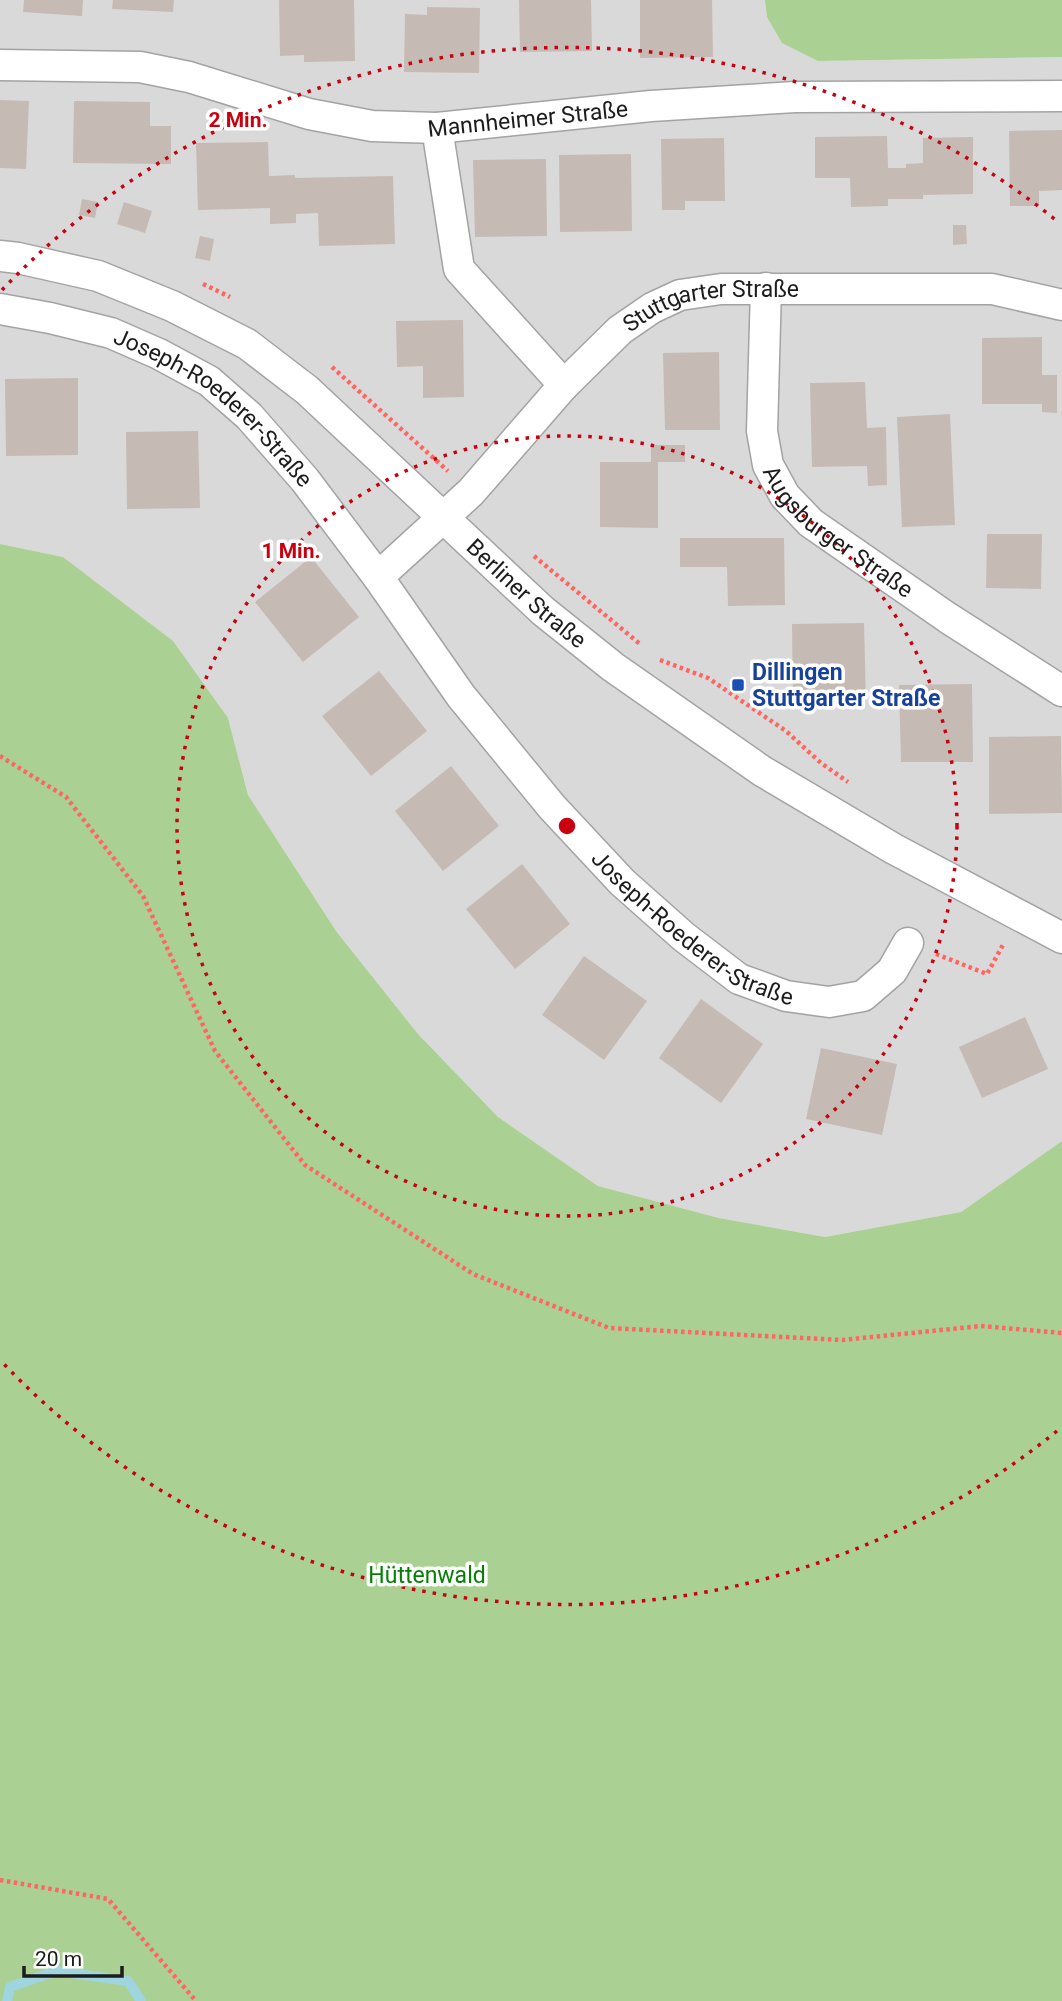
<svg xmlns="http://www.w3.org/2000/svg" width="1062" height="2001" viewBox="0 0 1062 2001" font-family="Roboto,sans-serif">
  <rect width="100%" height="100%" fill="#eee9e1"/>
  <path fill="#dad9d9" d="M0,0H765L767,17L818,61L1062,57V1141L961,1212L825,1237L719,1218L598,1186L498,1117L418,1034L336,931L248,795L228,718L63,557L0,544Z"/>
  <g fill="#aad193">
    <path d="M765,0H1062V57L818,61L782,43L767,17Z"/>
    <path d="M0,544L63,557L173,641L228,718L248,795L336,931L418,1034L498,1117L598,1186L719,1218L825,1237L961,1212L1062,1141V2001H0Z"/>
  </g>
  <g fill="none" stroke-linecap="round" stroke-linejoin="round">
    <path stroke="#9ed5df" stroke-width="10" d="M7,2001L10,1987L56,1971L128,1981L141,2001"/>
  </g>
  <g fill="#c6bab4">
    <path d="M24,0H83L82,16L23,12Z"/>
    <path d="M113,0H174L173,12L112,9Z"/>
    <path d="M279,0H354L355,61L304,62V55L280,56Z"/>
    <path d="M519,0H591L592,51L520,52Z"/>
    <path d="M640,0H712L713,57L640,58Z"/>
    <path d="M427,7L480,8L479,73L404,72L405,14L427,15Z"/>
    <path d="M0,100L29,101L26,169L0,168Z"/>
    <path d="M74,101L150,102V126H171V164L73,163Z"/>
    <path d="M1062,130V190L1039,191V206H1010L1009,131Z"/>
    <path d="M887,136L888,168H906V164L923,163V138L973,137V194L923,195V199H888V206L851,207L850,178H815V137Z"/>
    <path d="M724,138L725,201H685V210H662L661,139Z"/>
    <path d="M268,142L269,176L295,175V178L393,176L395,244L319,246L318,213L296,214V223L270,224V208L198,210L196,143Z"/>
    <path d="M631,154L632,231L560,232L559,155Z"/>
    <path d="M546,159L547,236L475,237L473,160Z"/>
    <path d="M82,199L98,202L95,218L79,215Z"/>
    <path d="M124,202L152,211L145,233L117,224Z"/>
    <path d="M953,225H966L967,244L953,245Z"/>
    <path d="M200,236L214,239L210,261L195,258Z"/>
    <path d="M463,320L464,397L423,398V366L397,367L396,321Z"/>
    <path d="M1042,337V375H1057V413L1042,412V404H982V338Z"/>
    <path d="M719,352L720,430H665L663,353Z"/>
    <path d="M78,378V455L6,456L5,379Z"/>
    <path d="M865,382L867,428L886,427L887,485L868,486L867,466L812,467L810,383Z"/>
    <path d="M950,414L955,525L902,527L897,417Z"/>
    <path d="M198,431L200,508L127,509L126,432Z"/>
    <path d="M651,445H685V462H658V528L600,527V462H651Z"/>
    <path d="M987,534H1042L1041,589L986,588Z"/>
    <path d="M680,538H784L785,605L728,606L727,567H680Z"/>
    <path d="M311,557L359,617L303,662L255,602Z"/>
    <path d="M864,623L866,700L793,701L792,624Z"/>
    <path d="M379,671L427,731L371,776L322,716Z"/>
    <path d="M972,684L973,762H901L899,685Z"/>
    <path d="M1061,736L1062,813L989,814V737Z"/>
    <path d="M451,766L499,826L443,871L395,811Z"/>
    <path d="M522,864L570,924L515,969L466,909Z"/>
    <path d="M584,956L647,1001L604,1060L542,1015Z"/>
    <path d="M701,999L763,1044L721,1103L659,1058Z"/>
    <path d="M1025,1017L1048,1069L982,1098L959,1047Z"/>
    <path d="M821,1048L897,1064L882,1135L806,1119Z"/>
  </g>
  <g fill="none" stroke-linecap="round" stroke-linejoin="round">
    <defs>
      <g id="street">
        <path id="s1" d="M0,65L140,67L189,77L309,114L372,126L437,128L651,106L795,97L1062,96"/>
        <path d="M437,128L459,269L564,385"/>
        <path id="s2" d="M0,256L18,258L98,276L172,306L247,344L307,390L543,611L613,667L762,771L894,849L1062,938"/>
        <path id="s3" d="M766,288L762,431L768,465L785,496L811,523L948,618L1062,691"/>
        <path id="s4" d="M0,309L50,318L111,333L159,354L209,381L249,416L305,480L378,577L461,696L552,807L622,882L684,937L739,979L786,996L829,1002L863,996L892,971L908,943"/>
        <path id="s5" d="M378,577L471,492L564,385L620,330L652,308L680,295L721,289H992L1062,305"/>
      </g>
    </defs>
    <use href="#street" stroke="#a3a3a3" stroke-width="33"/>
    <g stroke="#ff6661" stroke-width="4.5" stroke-dasharray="3.5 3.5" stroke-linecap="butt">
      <path d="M203,284L230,297"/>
      <path d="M332,367L448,471"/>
      <path d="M534,556L640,644"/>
      <path d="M660,660L708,678L786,731L821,763L848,782"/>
      <path d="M0,756L66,797L143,896L215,1051L305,1165L473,1274L609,1328L842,1340L981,1326L1062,1333"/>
      <path d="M936,954L987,974L1004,943"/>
      <path d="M0,1880L108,1899L196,2001"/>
    </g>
    <use href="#street" stroke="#fff" stroke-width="30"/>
  </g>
  <g fill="none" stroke="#c8000f" stroke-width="3.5" stroke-dasharray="3.5 7">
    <circle cx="567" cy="826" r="390"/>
    <path d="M1057 1431A779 779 0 0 1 2 1362M2 290A779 779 0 0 1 1057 221"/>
  </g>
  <rect fill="#1a4fb4" stroke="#fff" stroke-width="2.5" x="731" y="678" width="14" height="14" rx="3.5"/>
  <g text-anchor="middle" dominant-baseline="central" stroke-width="7" stroke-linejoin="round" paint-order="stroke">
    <g font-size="23" fill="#1c1c1c" stroke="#fff">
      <text stroke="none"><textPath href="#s1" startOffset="536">Mannheimer Straße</textPath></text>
      <text stroke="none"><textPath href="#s5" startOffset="444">Stuttgarter Straße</textPath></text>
      <text stroke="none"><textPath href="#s4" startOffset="242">Joseph-Roederer-Straße</textPath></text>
      <text stroke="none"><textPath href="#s3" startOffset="276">Augsburger Straße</textPath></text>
      <text stroke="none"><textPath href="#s2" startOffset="639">Berliner Straße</textPath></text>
      <text stroke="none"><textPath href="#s4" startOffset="959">Joseph-Roederer-Straße</textPath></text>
    </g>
    <g font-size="23" font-weight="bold" fill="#164399" stroke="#fff" text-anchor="start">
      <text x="752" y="672">Dillingen<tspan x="752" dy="26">Stuttgarter Straße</tspan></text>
    </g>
    <g font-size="23" fill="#048005" stroke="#fff">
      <text x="427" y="1575">Hüttenwald</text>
    </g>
  </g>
  <circle cx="567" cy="826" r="10" fill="#c8000f" stroke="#fff" stroke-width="3.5"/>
  <g font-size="21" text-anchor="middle" font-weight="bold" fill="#c8000f" stroke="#fff" stroke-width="7" stroke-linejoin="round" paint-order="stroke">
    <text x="238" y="127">2 Min.</text>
    <text x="291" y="558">1 Min.</text>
  </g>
  <path d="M24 1966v10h98v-10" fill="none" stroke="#1c1c1c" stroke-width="3.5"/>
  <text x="35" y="1966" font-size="21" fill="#1c1c1c" stroke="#ffffff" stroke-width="5" paint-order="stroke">20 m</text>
</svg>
